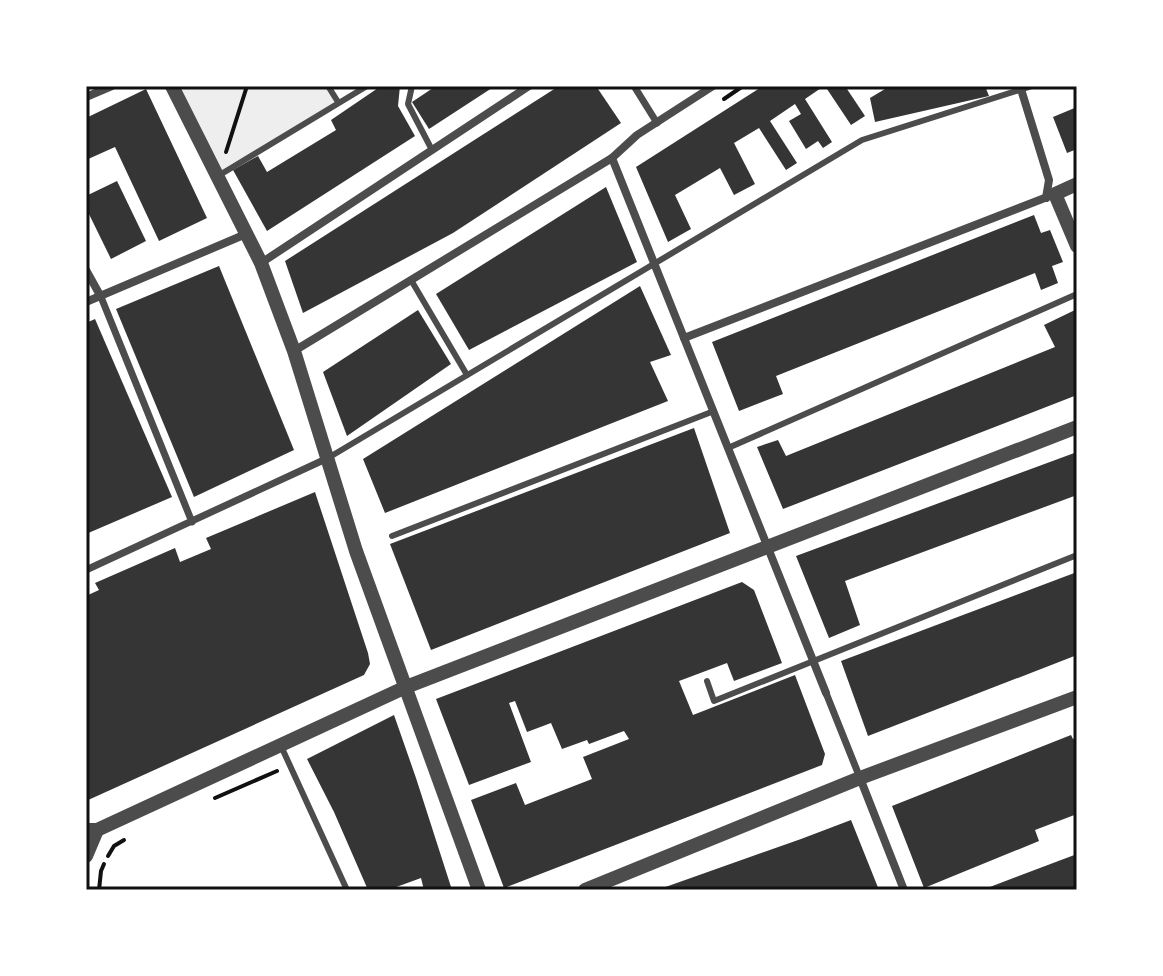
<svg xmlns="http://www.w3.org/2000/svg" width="1163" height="976" viewBox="0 0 1163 976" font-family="Figtree,sans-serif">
  <rect width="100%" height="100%" fill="#fff"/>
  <path fill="#eee" d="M172,86H328L338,102L218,176Z"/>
  <g fill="#353535">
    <path d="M381,86H400L398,106L415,136L267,231L233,170L258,156L267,172L336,130L331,120Z"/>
    <path d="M436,86H495L429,129L412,102Z"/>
    <path d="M559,86H596L621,123L453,233L303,313L285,261Z"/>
    <path d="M763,86H824L805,99L832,142L823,148L818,141L806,149L789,121L801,114L795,104L770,121L797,163L786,170L759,128L734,143L755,184L734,195L720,168L675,195L691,229L668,242L636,167Z"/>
    <path d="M825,86H845L865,116L851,125Z"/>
    <path d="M890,86H985L989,96L875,122L870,98Z"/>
    <path d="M146,89L207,218L159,241L115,147L86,160V118Z"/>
    <path d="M1077,107V149L1067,153L1053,117Z"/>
    <path d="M117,181L146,241L111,259L86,208V196Z"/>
    <path d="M606,187L637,262L469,350L436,294Z"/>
    <path d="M1034,215L1041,233L1050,230L1063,262L1052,266L1058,283L1041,290L1035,273L776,376L783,394L739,411L712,342Z"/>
    <path d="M219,266L294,450L194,497L116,309Z"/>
    <path d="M640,286L671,355L650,362L668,401L385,513L363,459Z"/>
    <path d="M1077,309V395L783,509L757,447L778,440L786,456L1055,347L1044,325Z"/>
    <path d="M418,310L451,364L347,436L323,372Z"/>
    <path d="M95,319L172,497L86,534V323Z"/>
    <path d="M694,428L730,533L431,650L390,544Z"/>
    <path d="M1077,452V495L845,581L860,625L829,638L796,556Z"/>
    <path d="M315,492L368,653L370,664L364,675L86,801V596L99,590L95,583L175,548L180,562L211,549L206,538Z"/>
    <path d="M1077,572V655L868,736L841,661Z"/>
    <path d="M742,582L754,590L782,663L734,681L727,663L679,681L693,715L795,675L825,754L822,765L504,888L471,800L516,783L525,805L592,779L583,757L629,739L624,731L589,744L587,740L562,749L551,723L527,732L515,701L509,703L531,762L469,785L436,699Z"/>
    <path d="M394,715L416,778L452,890H424L421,878L388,890H368L334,812L307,759Z"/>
    <path d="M1071,735L1073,739L1077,738V814L1035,830L1039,841L924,888L892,806Z"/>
    <path d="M851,820L879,890H657L801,839Z"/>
    <path d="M1077,854V890H982Z"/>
  </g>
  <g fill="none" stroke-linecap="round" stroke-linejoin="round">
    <g stroke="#111" stroke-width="4">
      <path d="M724,99L743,86"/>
      <path d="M226,152L247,86"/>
      <path d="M215,798L277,771"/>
      <path d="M108,856L114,846L124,840"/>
      <path d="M99,890L101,871L104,864"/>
    </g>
    <g stroke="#4c4c4c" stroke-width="6">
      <path d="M328,86L338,102"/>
      <path d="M412,86L408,104L432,150"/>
      <path d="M218,176L367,86"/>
      <path d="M411,280L467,375"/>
      <path d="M728,448L1077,294"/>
      <path d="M328,458L862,140L1032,86"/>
      <path d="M392,536L714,411"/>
      <path d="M707,681L714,701L1077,555"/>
      <path d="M281,746L347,890"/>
    </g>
    <g stroke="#4c4c4c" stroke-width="7">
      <path d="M634,86L657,123"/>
      <path d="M101,297L192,522"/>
      <path d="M86,570L328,458"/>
      <path d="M826,693L860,778"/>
    </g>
    <g stroke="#4c4c4c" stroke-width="8">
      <path d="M1020,86L1049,180L1046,198"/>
      <path d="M86,97L112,86"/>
      <path d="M612,158L826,693"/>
      <path d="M261,263L529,86"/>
      <path d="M86,270L101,297"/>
      <path d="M86,302L246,234"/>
      <path d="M684,338L1055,194"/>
      <path d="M294,351L612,158L637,135L713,86"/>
      <path d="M860,778L904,890"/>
    </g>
    <g stroke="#4c4c4c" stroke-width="14">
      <path d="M172,86L261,263L294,351L356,551L479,890"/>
      <path d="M1077,184L1055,194L1077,246"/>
      <path d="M86,830H97L406,687L1077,427"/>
      <path d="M86,856L97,830"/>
      <path d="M585,890L860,778L1077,697"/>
    </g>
  </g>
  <rect width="1163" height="976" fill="none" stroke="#ffffff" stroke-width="176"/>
  <rect x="88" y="88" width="987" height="800" fill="none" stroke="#111" stroke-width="3"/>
</svg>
